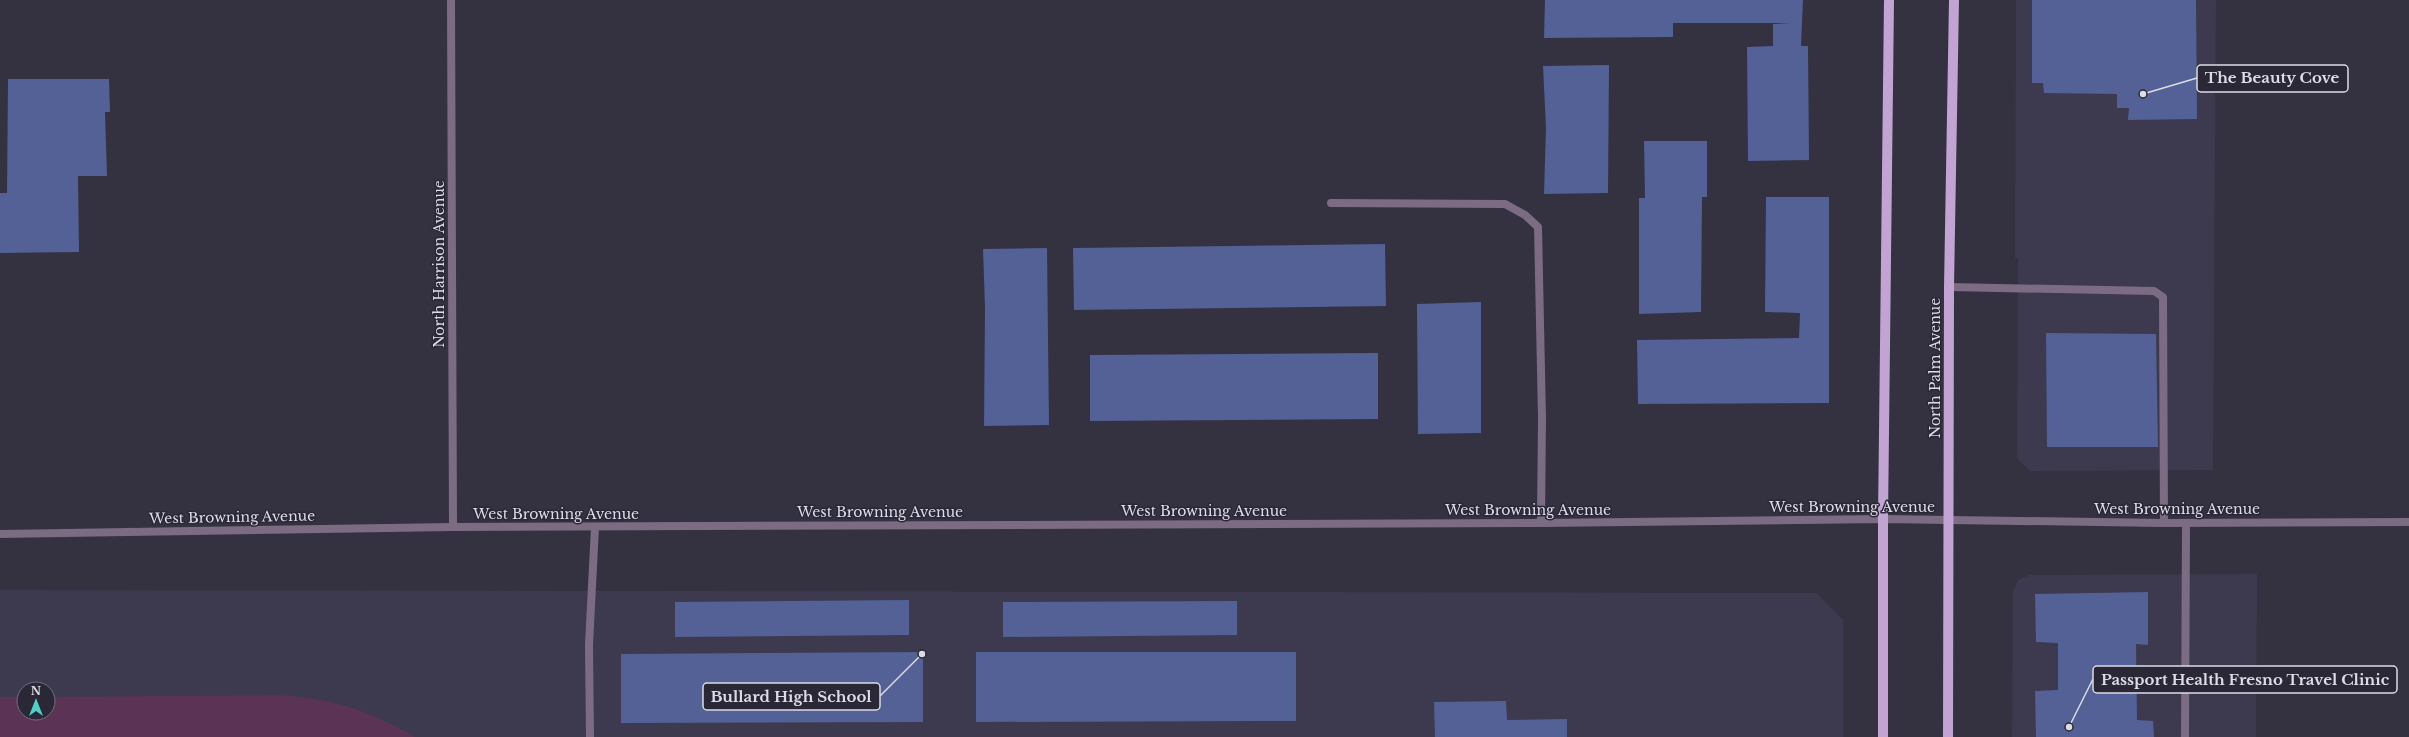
<svg xmlns="http://www.w3.org/2000/svg" width="2409" height="737" viewBox="0 0 2409 737" font-family="'Libre Baskerville',serif">
  <rect width="100%" height="100%" fill="#343141"/>
  <g fill="#3d394f" fill-rule="evenodd">
    <path d="M2016,0H2216L2213,470L2030,471L2017,458L2018,258H2015Z"/>
    <path d="M2257,574L2256,737H2012L2013,591L2018,580L2030,575Z"/>
    <path d="M0,590L1817,593L1843,620V737H0ZM24,689H48V713H24Z"/>
  </g>
  <path fill="#5b3354" d="M278,695C333,699 367,709 415,737H0V697H24V713H48V697Z"/>
  <g fill="#536196">
    <path d="M1545,0H1803L1801,46H1808L1809,160L1748,161L1747,47L1773,46V24L1792,23H1673V37L1544,38Z"/>
    <path d="M2032,0H2196L2197,119L2128,120L2129,108H2117V94L2044,93L2043,83H2032Z"/>
    <path d="M1609,65L1608,193L1544,194L1546,128L1543,66Z"/>
    <path d="M8,79H109L110,112H105L107,176H78L79,252L0,253V193H7Z"/>
    <path d="M1644,141H1707V197H1702L1701,312L1639,314V198H1645Z"/>
    <path d="M1766,197H1829V403L1638,404L1637,340L1799,338L1800,313L1765,312Z"/>
    <path d="M1385,244L1386,306L1074,310L1073,248Z"/>
    <path d="M1047,248L1049,425L984,426L985,308L983,249Z"/>
    <path d="M1481,302V433L1418,434L1417,304Z"/>
    <path d="M2046,333L2156,334L2158,447H2047Z"/>
    <path d="M1378,353V419L1090,421V355Z"/>
    <path d="M2148,592V645L2136,644L2137,720L2153,721L2154,737H2036L2035,691L2058,690V643L2036,642L2035,594Z"/>
    <path d="M909,600V635L675,637V602Z"/>
    <path d="M1237,601V635L1003,637V602Z"/>
    <path d="M923,652V722L621,723V654Z"/>
    <path d="M976,652H1296V721L976,722Z"/>
    <path d="M1506,701L1507,720L1567,719V737H1435L1434,702Z"/>
  </g>
  <g fill="none" stroke-linecap="round" stroke-linejoin="round">
    <g stroke="#7b6c83" stroke-width="8">
      <path d="M1331,203L1505,204L1525,215L1538,227L1542,418L1541,523"/>
      <path d="M1949,287L2154,291L2163,297L2164,523"/>
      <path d="M590,737L589,645L595,527"/>
      <path d="M2185,737L2186,523"/>
    </g>
    <g stroke="#7b6c83" stroke-width="8">
      <path d="M451,0L453,527"/>
      <path d="M0,534L453,527L1541,523L1883,519L2164,523L2409,522"/>
    </g>
    <g stroke="#c2a4d2" stroke-width="10">
      <path d="M1883,737V519L1889,0"/>
      <path d="M1948,737L1949,287L1954,0"/>
    </g>
  </g>
  <g text-anchor="middle" dominant-baseline="central" stroke-width="3" stroke-linejoin="round" paint-order="stroke">
    <g font-size="14" fill="#dddce6" stroke="#2a2737">
      <text transform="translate(439 264) rotate(-90)">North Harrison Avenue</text>
      <text transform="translate(1935 368) rotate(-90)">North Palm Avenue</text>
      <text x="1852" y="507">West Browning Avenue</text>
      <text x="2177" y="509">West Browning Avenue</text>
      <text x="1528" y="510">West Browning Avenue</text>
      <text x="1204" y="511">West Browning Avenue</text>
      <text x="880" y="512">West Browning Avenue</text>
      <text x="556" y="514">West Browning Avenue</text>
      <text transform="translate(232 517) rotate(-1)">West Browning Avenue</text>
    </g>
  </g>
  <path fill="none" stroke="#dddce6" stroke-width="1.5" d="M2143 94L2197 78M2069 727L2093 679M922 654L880 696"/>
  <g fill="#dddce6" stroke="#2a2737" stroke-width="1.5">
    <circle cx="2143" cy="94" r="4"/>
    <circle cx="2069" cy="727" r="4"/>
    <circle cx="922" cy="654" r="4"/>
  </g>
  <g fill="#2a2737" stroke="#dddce6" stroke-width="1.5">
    <rect x="2197" y="65" width="151" height="27" rx="4"/>
    <rect x="2093" y="666" width="304" height="27" rx="4"/>
    <rect x="703" y="683" width="177" height="27" rx="4"/>
  </g>
  <g font-size="15" text-anchor="middle" font-weight="bold" fill="#dddce6">
    <text x="2272" y="83">The Beauty Cove</text>
    <text x="2245" y="685">Passport Health Fresno Travel Clinic</text>
    <text x="791" y="702">Bullard High School</text>
  </g>
  <g transform="translate(36 701)"><circle r="19" fill="#2a2737" stroke="#726f7d"/>
  <path d="M0-3L7 15L0 10L-7 15Z" fill="#55cec6"/>
  <text y="-6" font-size="11" font-weight="bold" text-anchor="middle" fill="#dddce6">N</text>
  </g>
</svg>
